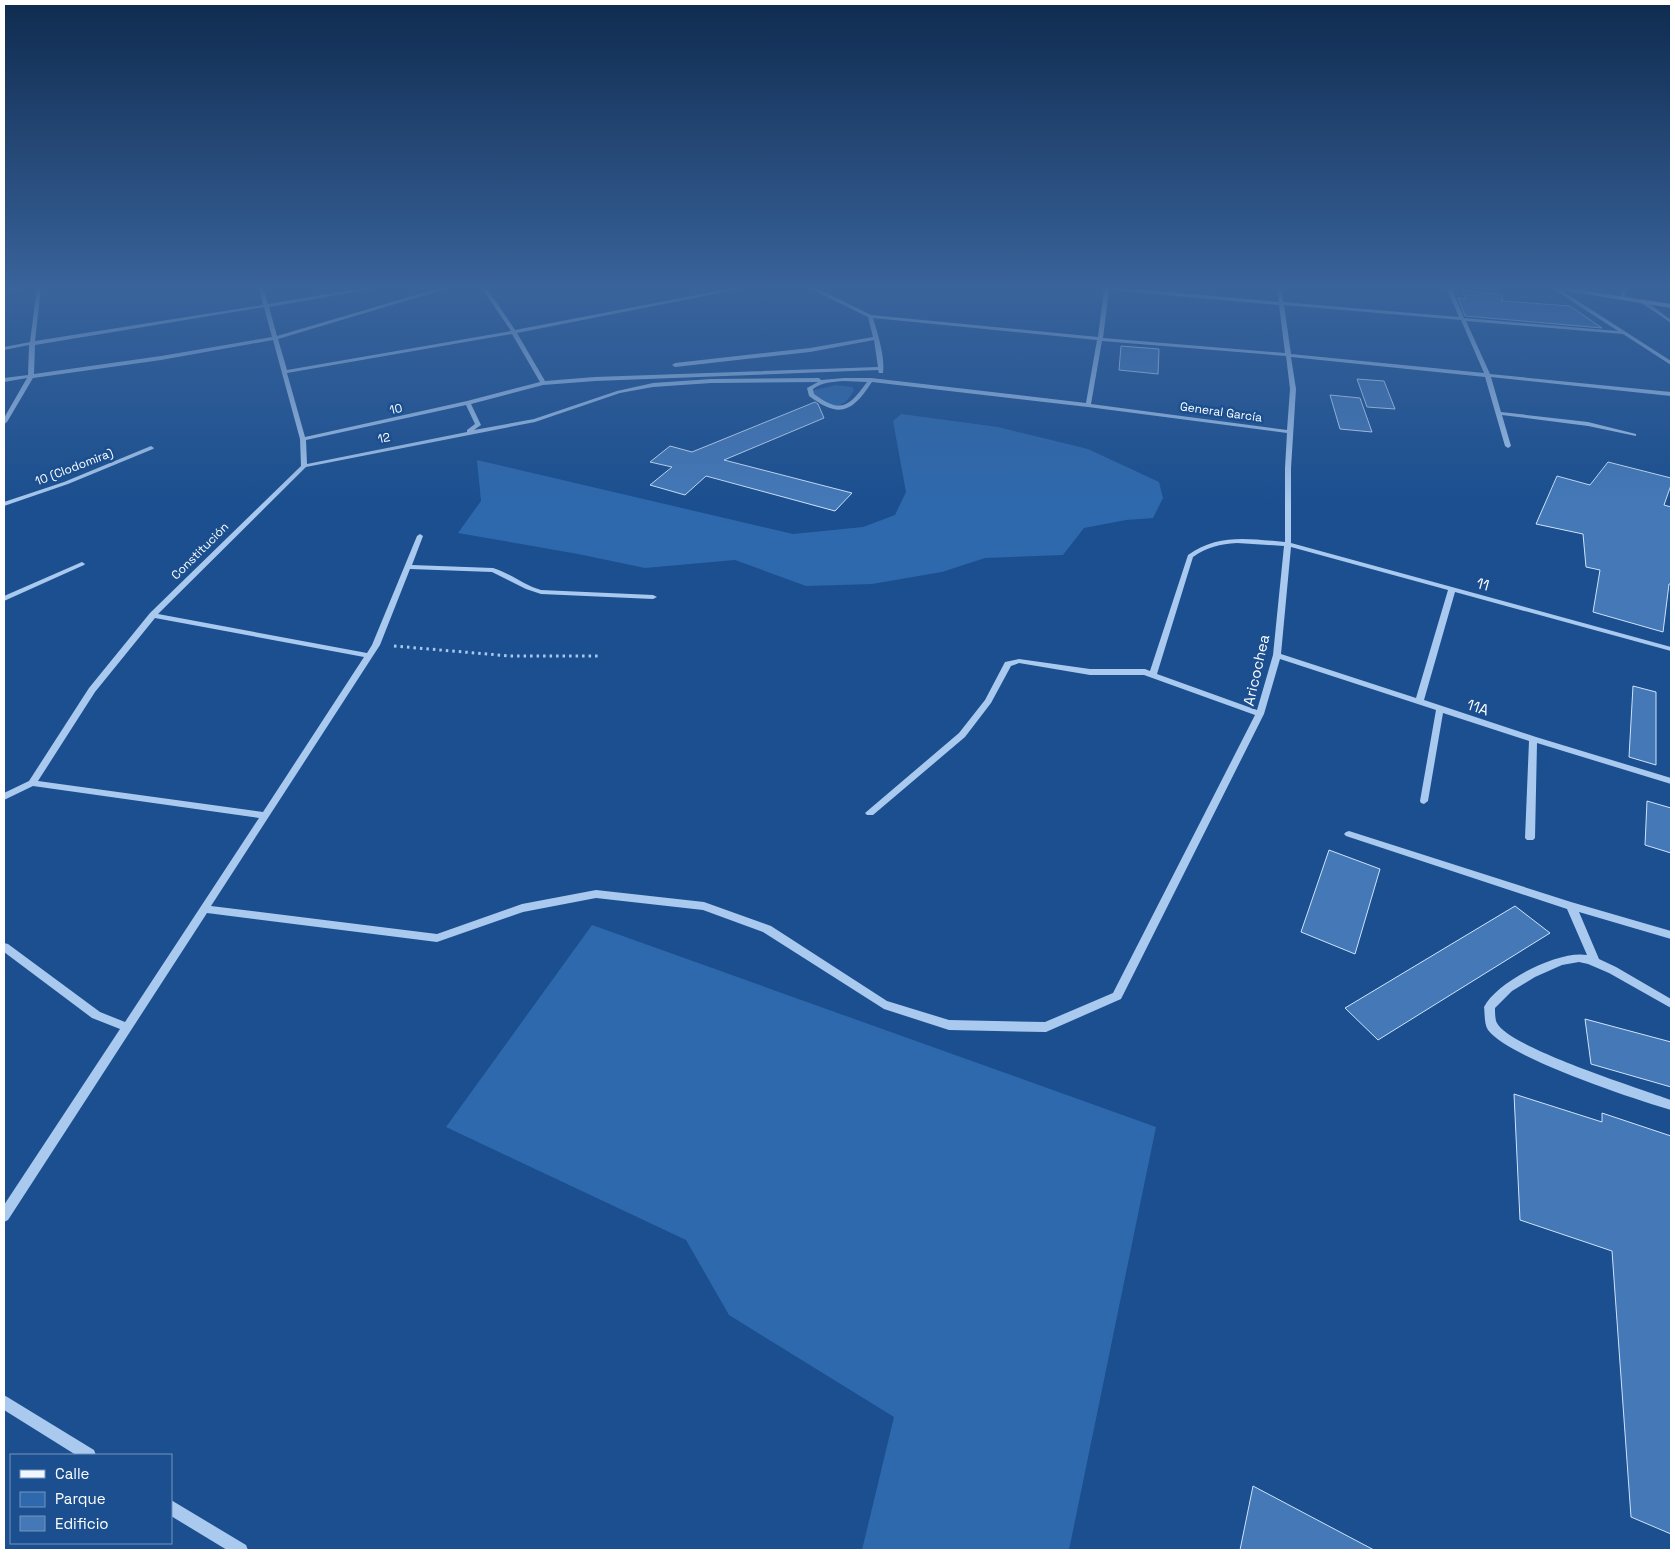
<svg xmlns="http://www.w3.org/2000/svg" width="1675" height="1554" viewBox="0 0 1675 1554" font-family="'Space Grotesk',sans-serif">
  <rect width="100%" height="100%" fill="#1b4f8f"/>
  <g fill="#2e69ad">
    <path d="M836,385L852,387L854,390C842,413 829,407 812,394L815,390Z"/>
    <path d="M901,414L998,427L1088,449L1159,482L1163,498L1153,518L1126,520L1084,528L1063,555L985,558L942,572L872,584L806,586L735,560L645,568L578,554L458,533L481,501L477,460L793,534L863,527L895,515L906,492L893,421Z"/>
    <path d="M592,925L1156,1127L1069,1550H862L894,1417L729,1315L686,1240L446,1127Z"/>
  </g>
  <g fill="#4478b7" stroke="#cfe3fa">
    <path d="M1462,290L1502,295V301L1570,306L1602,328L1465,316L1458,298L1466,299Z"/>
    <path d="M1121,346L1159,349L1158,374L1119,370Z"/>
    <path d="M1357,379L1384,381L1395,409L1367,407Z"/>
    <path d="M1330,395L1360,398L1372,432L1340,429Z"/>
    <path d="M815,402L818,404L824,418L724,460L852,493L835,511L706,476L685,495L650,485L672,467L650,462L670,446L692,452Z"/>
    <path d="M1608,462L1671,478V485L1664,505L1671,507V584H1669L1663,632L1593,612L1600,570L1586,567L1583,534L1536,524L1557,476L1590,485Z"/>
    <path d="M1633,686L1656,692V765L1629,757Z"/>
    <path d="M1647,801L1671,808V853L1645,845Z"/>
    <path d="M1329,850L1380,869L1355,954L1301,932Z"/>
    <path d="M1515,906L1550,933L1378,1040L1345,1008Z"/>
    <path d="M1585,1019L1671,1042V1087L1591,1064Z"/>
    <path d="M1514,1094L1602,1122V1113L1671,1136V1534L1631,1517L1612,1251L1520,1220Z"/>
    <path d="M1253,1486L1374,1550H1240Z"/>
  </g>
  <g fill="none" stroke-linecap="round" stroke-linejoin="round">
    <path stroke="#a9c9ee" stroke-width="3" stroke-dasharray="2.5 4" stroke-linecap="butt" d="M394,646L510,656H601"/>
    <g fill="#a9c9ee" fill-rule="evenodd">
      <path d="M17,287H31L4,292V290Z"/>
      <path d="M37,287H41L35,341L263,305L259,287H263L268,304L369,287H383L269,307L277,336L443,287H452L278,339L287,370L511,331L481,287H486L515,330L738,287H750L517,333L545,381L595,377L878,367L874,340L810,352L675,367L672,365L675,363L810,348L873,337L868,317L807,287H814L871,315L1098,337L1104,289L1091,287H1115L1279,302L1277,287H1281L1283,302L1459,317L1446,287H1451L1464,318L1618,331L1550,287H1556L1671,361V365L1623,334L1466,321L1490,374L1671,392V396L1491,377L1501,412L1588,422L1636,434V436L1588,426L1502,415L1511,446L1508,448L1505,446L1485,377L1291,357L1296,389L1291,468V543L1671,647V651L1455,592L1424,700L1536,737L1671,778V784L1537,743L1535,838L1533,840H1527L1525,838L1529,741L1443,713L1428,801L1424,804L1421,803L1420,801L1436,710L1280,659L1264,714L1121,999L1046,1032L949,1030L884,1009L763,932L703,910L596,898L523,912L437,942L207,913L8,1220L4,1222V1205L120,1029L92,1018L4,952V943L8,944L100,1012L125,1022L259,818L33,786L4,800V793L29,781L89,688L150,613L301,466L300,439L273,340L161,360L33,378L7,422L4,424V418L27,378L4,382V378L28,375L29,345L4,350V347L30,342ZM1109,290L1279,305L1285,353L1103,338ZM1284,305L1461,320L1484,373L1291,354ZM264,307L272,337L161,356L34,374L35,345ZM873,318L1097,340L1086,403L871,378H844L821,380L819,378L711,379L653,383L617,391L534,419L474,430L481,425L471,404L543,385L595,381L878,370L879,373H883C885,356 878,335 873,318ZM512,334L540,382L467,401L305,437L287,373ZM1102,341L1286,356L1290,389L1287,430L1091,404ZM844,381L867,382C849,407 841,414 814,394L813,389C822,382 832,382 844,381ZM818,382L807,388L809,396C840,419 852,412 872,382L1088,407L1287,433L1285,468V542C1250,539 1218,533 1188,555L1150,671L1145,669H1090L1019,659L1005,662L985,700L959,733L865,813L867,815H873L965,737L991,703L1011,666L1019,663L1090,675H1144L1255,715L1113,993L1045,1022L949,1020L887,1001L771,926L704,902L596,890L522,904L437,934L211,906L380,645L410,569L492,572L526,589L541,594L653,599L657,597L653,595L541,590C524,585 510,573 493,568L412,565L423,536L420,534L417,536L372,645L367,653L158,614L306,467L535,422L620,393L653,387L711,383ZM466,405L475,424L467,430V432L307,464L306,440ZM1237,543L1284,546L1273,655L1257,710L1157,674L1193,557C1207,547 1220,544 1237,543ZM1291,547L1448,590L1416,698L1281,654ZM155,618L364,657L263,812L38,781L95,692Z"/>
      <path d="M1625,287H1631L1626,292L1624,300H1620L1622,291Z"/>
      <path d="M1640,300H1644L1671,320V323L1640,302Z"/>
      <path d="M151,446L154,448L153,449L68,484L4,506V502L64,482Z"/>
      <path d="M82,562L85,564L84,565L4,601V596Z"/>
      <path d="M1349,831L1571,902L1671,931V939L1579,912L1599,959L1616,967L1671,999V1008L1609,973L1588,964L1579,962L1562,965L1535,977L1512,991L1495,1008C1495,1012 1495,1020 1497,1023C1510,1048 1641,1089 1671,1100V1110C1634,1099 1509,1058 1488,1030C1484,1024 1485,1014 1484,1007C1497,981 1559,950 1587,955L1567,909L1346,836L1344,834L1346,832Z"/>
      <path d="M4,1395L94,1450L96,1455H76L4,1410Z"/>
      <path d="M171,1500L246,1545L248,1550H227L171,1516Z"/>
    </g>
    <path fill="#f0f6ff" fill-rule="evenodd" d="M1543,287H1562L1671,304V308Z"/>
  </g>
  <linearGradient id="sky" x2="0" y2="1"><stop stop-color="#0f2b4f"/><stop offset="0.57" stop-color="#39639b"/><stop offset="1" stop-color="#39639b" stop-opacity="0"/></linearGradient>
  <rect width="1675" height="505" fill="url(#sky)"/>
  <g text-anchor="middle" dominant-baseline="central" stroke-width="5" stroke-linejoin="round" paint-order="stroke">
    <g font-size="12" fill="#fff" stroke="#1b4f8f">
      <text transform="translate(396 409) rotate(-12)">10</text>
      <text transform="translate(1221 412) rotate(8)">General García</text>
      <text transform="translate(384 438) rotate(-12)">12</text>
      <text transform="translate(74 467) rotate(-21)">10 (Clodomira)</text>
      <text transform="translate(200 551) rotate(-45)">Constitución</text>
    </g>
    <g font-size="15" fill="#fff" stroke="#1b4f8f">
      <text transform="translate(1483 584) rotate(15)">11</text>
      <text transform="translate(1256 670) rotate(-77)">Aricochea</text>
      <text transform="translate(1478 707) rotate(18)">11A</text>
    </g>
  </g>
  <rect width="1675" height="1554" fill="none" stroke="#ffffff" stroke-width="10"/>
  <rect x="10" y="1454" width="162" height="90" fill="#1b4f8f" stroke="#7695bc"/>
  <rect x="20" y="1470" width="25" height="8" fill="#f0f6ff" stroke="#7695bc"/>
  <text x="55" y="1479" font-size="15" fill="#ffffff">Calle</text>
  <rect x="20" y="1492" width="25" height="15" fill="#2e69ad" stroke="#7695bc"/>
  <text x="55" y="1504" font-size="15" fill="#ffffff">Parque</text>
  <rect x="20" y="1516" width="25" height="15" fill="#4478b7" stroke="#7695bc"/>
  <text x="55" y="1529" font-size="15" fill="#ffffff">Edificio</text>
</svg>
